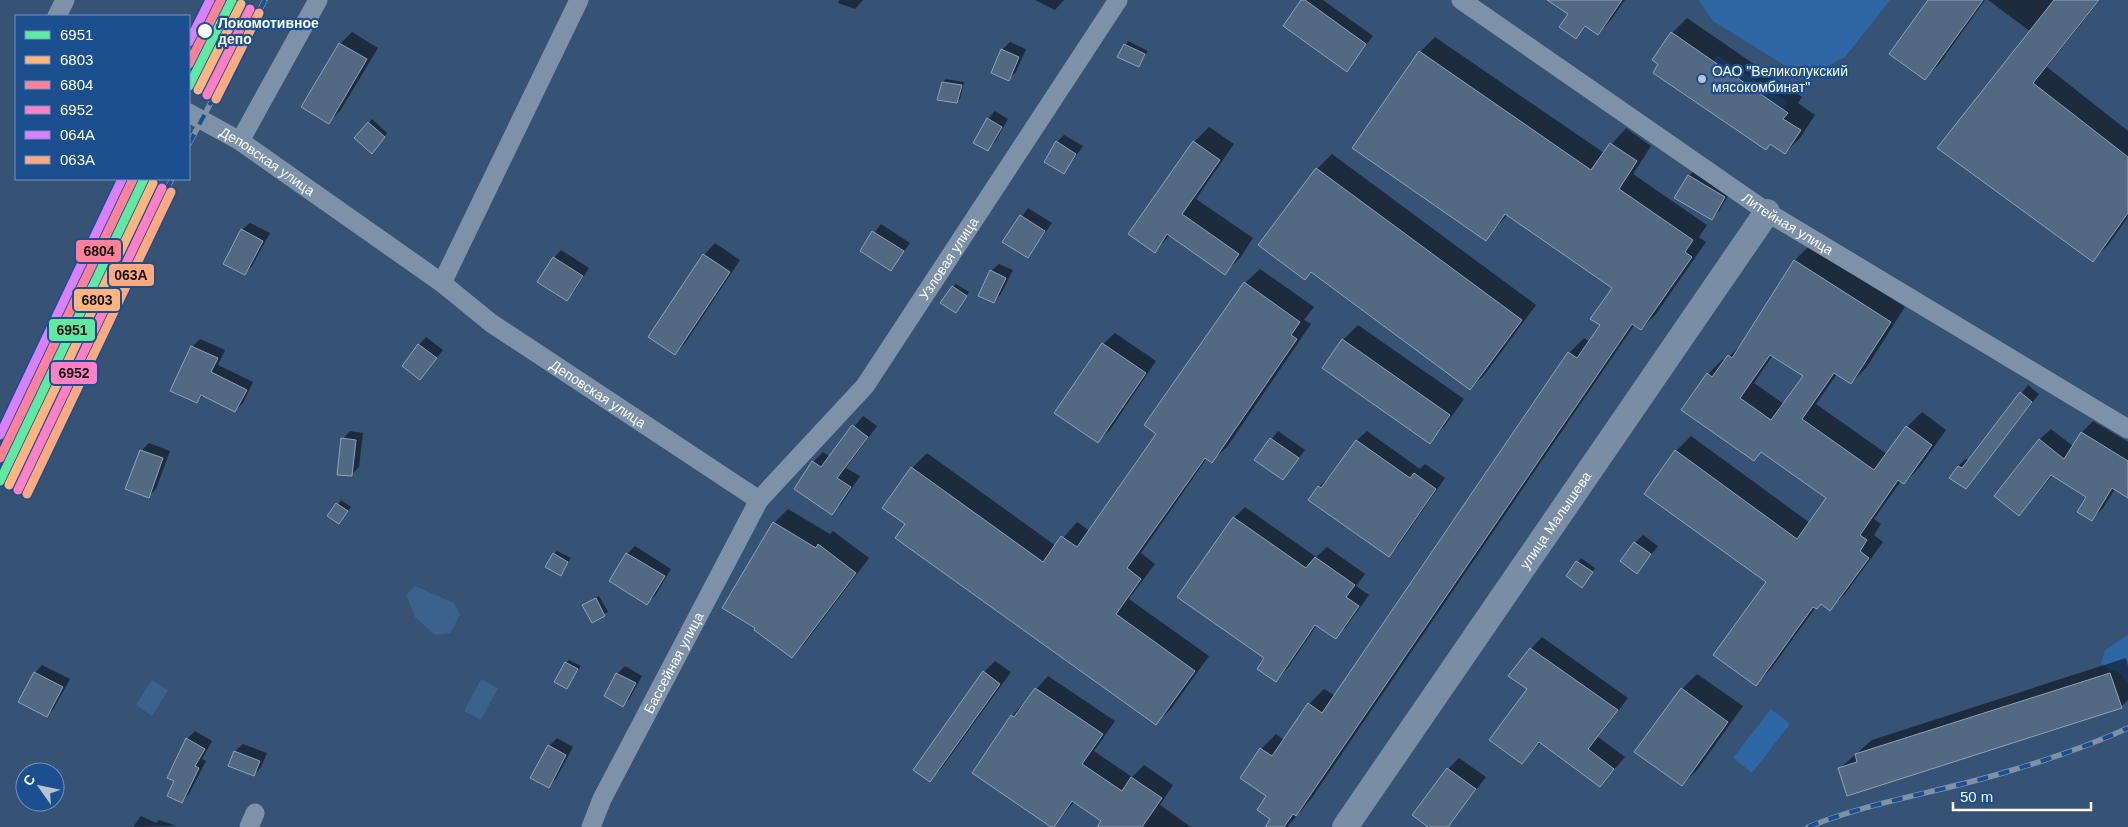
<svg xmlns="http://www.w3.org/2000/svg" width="2128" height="827" viewBox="0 0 2128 827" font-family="Arial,sans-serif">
  <rect width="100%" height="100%" fill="#365274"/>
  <g fill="#2f66a5">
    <path d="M1699,0H1890L1845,57L1805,78L1713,21Z"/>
    <path d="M1717,55L1788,102L1779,116L1708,68Z"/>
    <path d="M2128,635V684L2122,675L2101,664L2105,650Z"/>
    <path d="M1771,709L1790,724L1752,773L1733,758Z"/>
  </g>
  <g fill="#3b618d">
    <path d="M415,586L454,603L460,615L450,633L435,635L415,617L406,595Z"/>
    <path d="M481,679L498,688L481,720L464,711Z"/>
    <path d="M152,680L168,690L152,716L136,705Z"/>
  </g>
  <g fill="#0007" fill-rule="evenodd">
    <path d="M839,0H863L855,9L838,3Z"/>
    <path d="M1035,0H1064L1055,10Z"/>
    <path d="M1303,0H1323L1373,36L1347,70Z"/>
    <path d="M1549,0H1625L1611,20L1598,34L1587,26L1576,37L1570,14Z"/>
    <path d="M1930,0H1985L1940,63L1925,78Z"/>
    <path d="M1988,0H2100L2047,67L2128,131V217L2108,245L2093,260L1939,148L2031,32Z"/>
    <path d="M1687,18L1802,97L1798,103L1815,115L1800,138L1785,153L1771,143L1766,149L1672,33Z"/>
    <path d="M352,32L378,48L340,111L329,122L303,107L340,44Z"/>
    <path d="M1435,37L1604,153L1626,128L1651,146L1633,174L1707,225L1699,237L1706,242L1656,314L1641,329L1635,324L1311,799L1287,827H1267L1272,819L1261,749L1276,734L1284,740L1309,704L1324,689L1335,696L1569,353L1584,338L1590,342L1601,325L1614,287L1508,214L1486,239L1354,148L1420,52Z"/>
    <path d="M1128,41L1148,51L1138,66L1119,56Z"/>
    <path d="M1010,42L1026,49L1016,72L1009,79L1002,50Z"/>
    <path d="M946,79L964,82L960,99L957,102L943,82Z"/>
    <path d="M995,111L1008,119L995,142L987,150L988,119Z"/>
    <path d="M372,119L387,133L375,149L369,123Z"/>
    <path d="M1209,127L1234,144L1196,199L1253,238L1240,258L1225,273L1170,235L1155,251L1194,142Z"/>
    <path d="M1064,135L1083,146L1064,173L1057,142Z"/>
    <path d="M1332,154L1536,305L1485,374L1470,389L1312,272L1305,279L1317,169Z"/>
    <path d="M1696,168L1732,189L1719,211L1712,218L1689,176Z"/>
    <path d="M1028,208L1052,223L1028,256L1004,241Z"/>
    <path d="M250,223L270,233L252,266L245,274L242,230Z"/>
    <path d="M881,224L910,243L891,269L861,251Z"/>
    <path d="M715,243L740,260L686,342L675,354L704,255Z"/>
    <path d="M1809,246L1905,307L1866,368L1851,383L1837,374L1816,404L1887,454L1907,427L1922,412L1946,430L1919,468L1904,483L1901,481L1874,519L1881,524L1874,535L1883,542L1845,594L1830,609L1822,603L1816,607L1771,669L1756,684L1768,582L1676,451L1691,436L1810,523L1828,497L1762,451L1754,460L1708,374L1723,359L1725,361L1744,341L1794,261ZM1773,355L1804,375L1784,404L1754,383Z"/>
    <path d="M561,250L589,268L574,292L567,299L554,258Z"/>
    <path d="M999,264L1013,270L1001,294L993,302L991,271Z"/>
    <path d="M1260,269L1314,307L1304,320L1311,324L1227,447L1212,461L1207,458L1141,553L1155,564L1129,599L1209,656L1171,709L1156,723L906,524L912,468L927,453L1056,546L1077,522L1090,531L1158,434L1245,283Z"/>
    <path d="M956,284L969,292L956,312L953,287Z"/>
    <path d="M1358,325L1464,399L1444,427L1429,442L1343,340Z"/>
    <path d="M1115,333L1156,361L1110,430L1098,441L1103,344Z"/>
    <path d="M426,337L443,350L420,378L419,345Z"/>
    <path d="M200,339L225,350L218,365L253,382L243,403L235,411L204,395L197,402L172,390L193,346Z"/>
    <path d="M2028,385L2039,394L1966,488L1958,466L1966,459L1969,461Z"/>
    <path d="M863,416L877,426L846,468L860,476L842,503L832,513L813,462L823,452L830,457Z"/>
    <path d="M2093,421L2128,442V497L2115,489L2103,508L2092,519L2088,496L2053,475L2019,515L2039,440L2051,429L2073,446L2082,432Z"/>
    <path d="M350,431L363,433L359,467L351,475L343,439Z"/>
    <path d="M1278,431L1305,450L1283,479L1256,459Z"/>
    <path d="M1367,431L1420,469L1425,464L1445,478L1399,545L1389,555L1319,487L1329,477L1330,478L1357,440Z"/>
    <path d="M149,443L170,451L156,489L148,497L141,451Z"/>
    <path d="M341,500L351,507L339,523L329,516Z"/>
    <path d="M1245,507L1316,557L1327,547L1365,574L1356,586L1369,595L1346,627L1335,638L1317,625L1287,669L1276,680L1234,518Z"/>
    <path d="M788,509L830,534L833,531L869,558L805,643L791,657L757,628L723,608L774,523Z"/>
    <path d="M1643,535L1658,546L1637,572L1635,543Z"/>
    <path d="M635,546L671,569L655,596L647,603L627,554Z"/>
    <path d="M557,551L571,558L561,574L554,554Z"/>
    <path d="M1581,558L1595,568L1585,583L1568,576Z"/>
    <path d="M599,596L608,612L592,621L584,605Z"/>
    <path d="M1542,637L1628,698L1598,737L1625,757L1600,786L1541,742L1522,763L1531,649Z"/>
    <path d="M2126,658L2128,666V700L2121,707L1840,768L1872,740Z"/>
    <path d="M569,660L581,666L567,688L566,663Z"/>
    <path d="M995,661L1011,672L941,769L930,780L984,672Z"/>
    <path d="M42,665L70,679L54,708L47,716L35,673Z"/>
    <path d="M625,666L642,676L630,698L623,705L617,674Z"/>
    <path d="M1697,674L1743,706L1697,770L1682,785L1636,752L1682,689Z"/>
    <path d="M1048,676L1115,721L1094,751L1132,777L1144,765L1173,785L1160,805L1191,827H1099L1103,820L1075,801L1053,827L1012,716Z"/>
    <path d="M195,731L212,741L202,759L206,761L189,794L182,802L175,781L187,739Z"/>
    <path d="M557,738L573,747L556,779L549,786V746Z"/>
    <path d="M243,744L267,753L261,767L254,775L230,765L235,751Z"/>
    <path d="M1459,758L1486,777L1448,827H1430L1448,769Z"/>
    <path d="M141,816L156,823L159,820L176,826L133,827Z"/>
  </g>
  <g fill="#526984" stroke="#92a2b6" fill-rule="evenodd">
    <path d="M1301,0H1305L1366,44L1347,72L1283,26Z"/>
    <path d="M1547,0H1622L1598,35L1585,26L1576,39L1559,27L1568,14Z"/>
    <path d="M1928,0H1983L1925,80L1889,54Z"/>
    <path d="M2054,0H2099L2033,83L2128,157V213L2093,262L1937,148Z"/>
    <path d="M1671,32L1788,113L1783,119L1801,130L1785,154L1770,144L1766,150L1653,73L1658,64L1652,60Z"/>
    <path d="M339,43L367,59L329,124L301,107Z"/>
    <path d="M1124,44L1145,54L1139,67L1117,57Z"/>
    <path d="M1001,49L1019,57L1009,81L991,73Z"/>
    <path d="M1419,51L1591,170L1610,143L1637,161L1619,189L1693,240L1685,252L1692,257L1641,330L1632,324L1296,816L1293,814L1284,827H1265L1270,819L1257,810L1266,796L1240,778L1260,748L1272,756L1308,703L1322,713L1568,352L1577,358L1600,325L1590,319L1612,288L1505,214L1486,241L1352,148Z"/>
    <path d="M942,82L962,85L957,103L937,100Z"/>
    <path d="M987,118L1002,127L988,151L973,143Z"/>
    <path d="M368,122L385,137L372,154L354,138Z"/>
    <path d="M1056,141L1076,154L1064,174L1044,162Z"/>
    <path d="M1193,141L1220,160L1182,214L1239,254L1225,275L1167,234L1155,253L1128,234Z"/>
    <path d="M1316,168L1522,320L1470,390L1311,272L1305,280L1258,245Z"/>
    <path d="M1688,175L1725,197L1712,220L1674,198Z"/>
    <path d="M1020,215L1045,231L1028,258L1002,242Z"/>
    <path d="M241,229L263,241L245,275L223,264Z"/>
    <path d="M872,231L904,251L891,271L860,251Z"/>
    <path d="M703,254L730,272L675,355L648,337Z"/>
    <path d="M553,257L583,276L567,301L537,282Z"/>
    <path d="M1794,260L1891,322L1851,384L1834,373L1802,419L1874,470L1906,426L1932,445L1904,484L1898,480L1860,535L1867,540L1860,551L1869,558L1830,611L1821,604L1817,609L1813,607L1756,686L1713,655L1766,582L1644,494L1675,450L1797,539L1826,498L1761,452L1754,461L1681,410L1707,373L1712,377L1728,355L1732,358ZM1770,355L1803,376L1771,420L1740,398Z"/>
    <path d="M990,270L1006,278L994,303L978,296Z"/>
    <path d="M1244,282L1300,322L1291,335L1297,339L1212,463L1205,458L1127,568L1141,579L1116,614L1195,671L1156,725L895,538L905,524L882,508L911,467L1043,562L1061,536L1077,547L1156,434L1144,425Z"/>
    <path d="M952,286L967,296L956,313L940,303Z"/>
    <path d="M1342,339L1450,415L1430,444L1322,368Z"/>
    <path d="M1102,343L1146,373L1098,443L1054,413Z"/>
    <path d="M418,344L437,358L420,380L402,366Z"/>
    <path d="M191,346L218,358L211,372L247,390L235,412L201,395L197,403L170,391Z"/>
    <path d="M2020,392L2032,402L1966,489L1949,478L1958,466L1962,468Z"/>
    <path d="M852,425L868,437L837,478L851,487L832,515L794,489L812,461L821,467Z"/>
    <path d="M2081,432L2128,461V498L2112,488L2092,521L2077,512L2086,497L2051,475L2019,516L1994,496L2039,439L2064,459Z"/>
    <path d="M341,438L356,440L352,476L337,475Z"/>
    <path d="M1270,438L1299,458L1283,480L1254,460Z"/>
    <path d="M1356,440L1410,478L1414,473L1436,489L1389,557L1308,500L1318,486L1321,488Z"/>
    <path d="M140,450L163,458L149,498L125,489Z"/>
    <path d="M336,503L348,511L339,524L327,516Z"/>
    <path d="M1233,517L1306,568L1315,557L1355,585L1346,597L1359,606L1336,639L1315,625L1276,682L1257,669L1264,658L1177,597Z"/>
    <path d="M773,522L816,548L818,544L856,573L792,658L754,630L755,628L722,608Z"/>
    <path d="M1634,542L1651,554L1637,574L1620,561Z"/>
    <path d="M553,553L568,562L561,576L545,567Z"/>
    <path d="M626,553L665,576L647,605L609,581Z"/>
    <path d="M1576,561L1593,572L1582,588L1566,576Z"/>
    <path d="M596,598L605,616L592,623L582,605Z"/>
    <path d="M1530,648L1618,710L1588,749L1614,769L1600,787L1539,742L1522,764L1489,740L1527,689L1508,676Z"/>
    <path d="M565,662L578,669L567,689L554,682Z"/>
    <path d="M983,671L1000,684L930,782L913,770Z"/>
    <path d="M34,672L63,687L47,717L18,702Z"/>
    <path d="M616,673L636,683L623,707L604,696Z"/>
    <path d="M2110,673L2122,708L1847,796L1838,768L1857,762L1855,754Z"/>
    <path d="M1035,688L1103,734L1082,764L1122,791L1131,777L1162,798L1142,827H1097L1101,821L1072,801L1054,827H1051L972,773L1011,715L1014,717Z"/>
    <path d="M1681,688L1728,722L1682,786L1634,752Z"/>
    <path d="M186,738L205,749L195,766L199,768L182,803L167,796L174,781L167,778Z"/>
    <path d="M548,745L566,755L549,788L530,778Z"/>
    <path d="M234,751L260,761L254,776L228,766Z"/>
    <path d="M1447,768L1476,789L1448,827H1428L1412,815Z"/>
  </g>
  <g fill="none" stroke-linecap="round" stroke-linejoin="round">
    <g stroke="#7d92a8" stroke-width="19">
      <path id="s1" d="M579,0L442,283L491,323L759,500"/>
      <path id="s2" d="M1461,0L1767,212L2128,429"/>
      <path d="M57,16L65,0"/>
      <path id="s3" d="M189,113L240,141L442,283"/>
      <path d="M240,141L318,0"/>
      <path d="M249,827L255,813"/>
      <path id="s4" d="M591,827L602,799L759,500L865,386L1118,0"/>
    </g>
    <path stroke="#798da4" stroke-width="26" id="s5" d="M1345,827L1767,212"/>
    <defs>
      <g id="rail">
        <path d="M189,144L265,0"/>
        <path d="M49,427L172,179"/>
        <path d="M1808,827C1872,801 1941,792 2006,772C2047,760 2089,746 2128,728"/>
      </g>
    </defs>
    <use href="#rail" stroke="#7e92a7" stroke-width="5.5"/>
    <use href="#rail" stroke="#1b4f8f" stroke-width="4" stroke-dasharray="11" stroke-linecap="butt"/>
    <defs>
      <g id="rail-1">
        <path d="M189,86L232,0"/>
        <path d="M0,481L144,179"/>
      </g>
      <g id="rail-2">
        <path d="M198,90L241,4"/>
        <path d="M9,485L153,183"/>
      </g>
      <g id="rail-3">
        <path d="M189,64L221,0"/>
        <path d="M0,458L133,179"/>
      </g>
      <g id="rail-4">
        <path d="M207,95L250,9"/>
        <path d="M18,490L162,188"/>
      </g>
      <g id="rail-5">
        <path d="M189,42L210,0"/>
        <path d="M0,435L122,179"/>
      </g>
      <g id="rail-6">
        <path d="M216,99L259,13"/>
        <path d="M27,494L171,192"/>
      </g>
    </defs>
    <use href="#rail-1" stroke="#1b4f8f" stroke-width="12"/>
    <use href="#rail-2" stroke="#1b4f8f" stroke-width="12"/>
    <use href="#rail-3" stroke="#1b4f8f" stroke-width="12"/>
    <use href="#rail-4" stroke="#1b4f8f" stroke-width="12"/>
    <use href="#rail-5" stroke="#1b4f8f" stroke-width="12"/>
    <use href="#rail-6" stroke="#1b4f8f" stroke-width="12"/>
    <use href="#rail-1" stroke="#60e9a3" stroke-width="9"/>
    <use href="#rail-2" stroke="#ffb580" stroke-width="9"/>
    <use href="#rail-3" stroke="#ff8098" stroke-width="9"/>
    <use href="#rail-4" stroke="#ff80c5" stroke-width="9"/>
    <use href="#rail-5" stroke="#d880ff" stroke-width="9"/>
    <use href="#rail-6" stroke="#ffa980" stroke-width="9"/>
  </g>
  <circle fill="#fff" stroke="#1b4f8f" stroke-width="2" cx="205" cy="31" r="8"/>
  <circle fill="#b9c2ce" stroke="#1b4f8f" stroke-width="2" cx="1702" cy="79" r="5"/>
  <g text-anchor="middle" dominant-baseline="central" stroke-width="4.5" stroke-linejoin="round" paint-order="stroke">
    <g font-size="14" font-weight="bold" fill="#fff" stroke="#1b4f8f" text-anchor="start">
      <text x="218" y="23">Локомотивное<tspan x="218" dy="16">депо</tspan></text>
    </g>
    <g font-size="14" fill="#fff" stroke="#1b4f8f" text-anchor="start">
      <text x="1712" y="71">ОАО "Великолукский<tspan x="1712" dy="16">мясокомбинат"</tspan></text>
    </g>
    <g font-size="14" fill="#fff" stroke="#1b4f8f">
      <text stroke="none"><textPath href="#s3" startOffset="92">Деповская улица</textPath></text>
      <text stroke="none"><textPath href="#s2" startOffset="396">Литейная улица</textPath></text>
      <text stroke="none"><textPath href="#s4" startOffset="676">Узловая улица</textPath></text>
      <text stroke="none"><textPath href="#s1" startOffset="506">Деповская улица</textPath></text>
      <text stroke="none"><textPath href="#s5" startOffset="372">улица Малышева</textPath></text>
      <text stroke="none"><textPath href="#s4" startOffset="184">Бассейная улица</textPath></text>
    </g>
  </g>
  <g stroke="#1b4f8f" stroke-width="2">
    <rect x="75" y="239" width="47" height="24" rx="5" fill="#ff8098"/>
    <rect x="108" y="263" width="47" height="24" rx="5" fill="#ffa980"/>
    <rect x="73" y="288" width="48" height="24" rx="5" fill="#ffb580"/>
    <rect x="48" y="318" width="48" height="24" rx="5" fill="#60e9a3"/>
    <rect x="50" y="361" width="48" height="24" rx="5" fill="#ff80c5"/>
  </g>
  <g font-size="14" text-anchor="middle" font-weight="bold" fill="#111">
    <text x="99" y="256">6804</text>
    <text x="131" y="280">063А</text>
    <text x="97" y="305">6803</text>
    <text x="72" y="335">6951</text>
    <text x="74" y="378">6952</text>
  </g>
  <rect x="15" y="15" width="175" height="165" fill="#1b4f8f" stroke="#7695bc"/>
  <rect x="25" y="31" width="25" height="8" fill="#60e9a3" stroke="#7695bc"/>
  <text x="60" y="40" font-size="15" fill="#ffffff">6951</text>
  <rect x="25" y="56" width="25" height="8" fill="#ffb580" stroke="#7695bc"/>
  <text x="60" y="65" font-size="15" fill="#ffffff">6803</text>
  <rect x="25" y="81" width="25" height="8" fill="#ff8098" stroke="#7695bc"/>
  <text x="60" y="90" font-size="15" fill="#ffffff">6804</text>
  <rect x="25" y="106" width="25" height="8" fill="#ff80c5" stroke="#7695bc"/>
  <text x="60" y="115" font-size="15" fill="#ffffff">6952</text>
  <rect x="25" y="131" width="25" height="8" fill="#d880ff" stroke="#7695bc"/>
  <text x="60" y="140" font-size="15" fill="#ffffff">064А</text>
  <rect x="25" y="156" width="25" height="8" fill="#ffa980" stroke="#7695bc"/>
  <text x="60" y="165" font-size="15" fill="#ffffff">063А</text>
  <g transform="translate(40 787) rotate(303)"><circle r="24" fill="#1b4f8f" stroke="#7695bc"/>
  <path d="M0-4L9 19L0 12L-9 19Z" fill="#b9c2ce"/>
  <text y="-8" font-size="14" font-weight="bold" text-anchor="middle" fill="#ffffff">С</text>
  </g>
  <path d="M1953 802v8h138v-8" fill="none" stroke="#ffffff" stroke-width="2.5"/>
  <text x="1960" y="802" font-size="15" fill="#ffffff" stroke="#1b4f8f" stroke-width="4" paint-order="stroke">50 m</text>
</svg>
